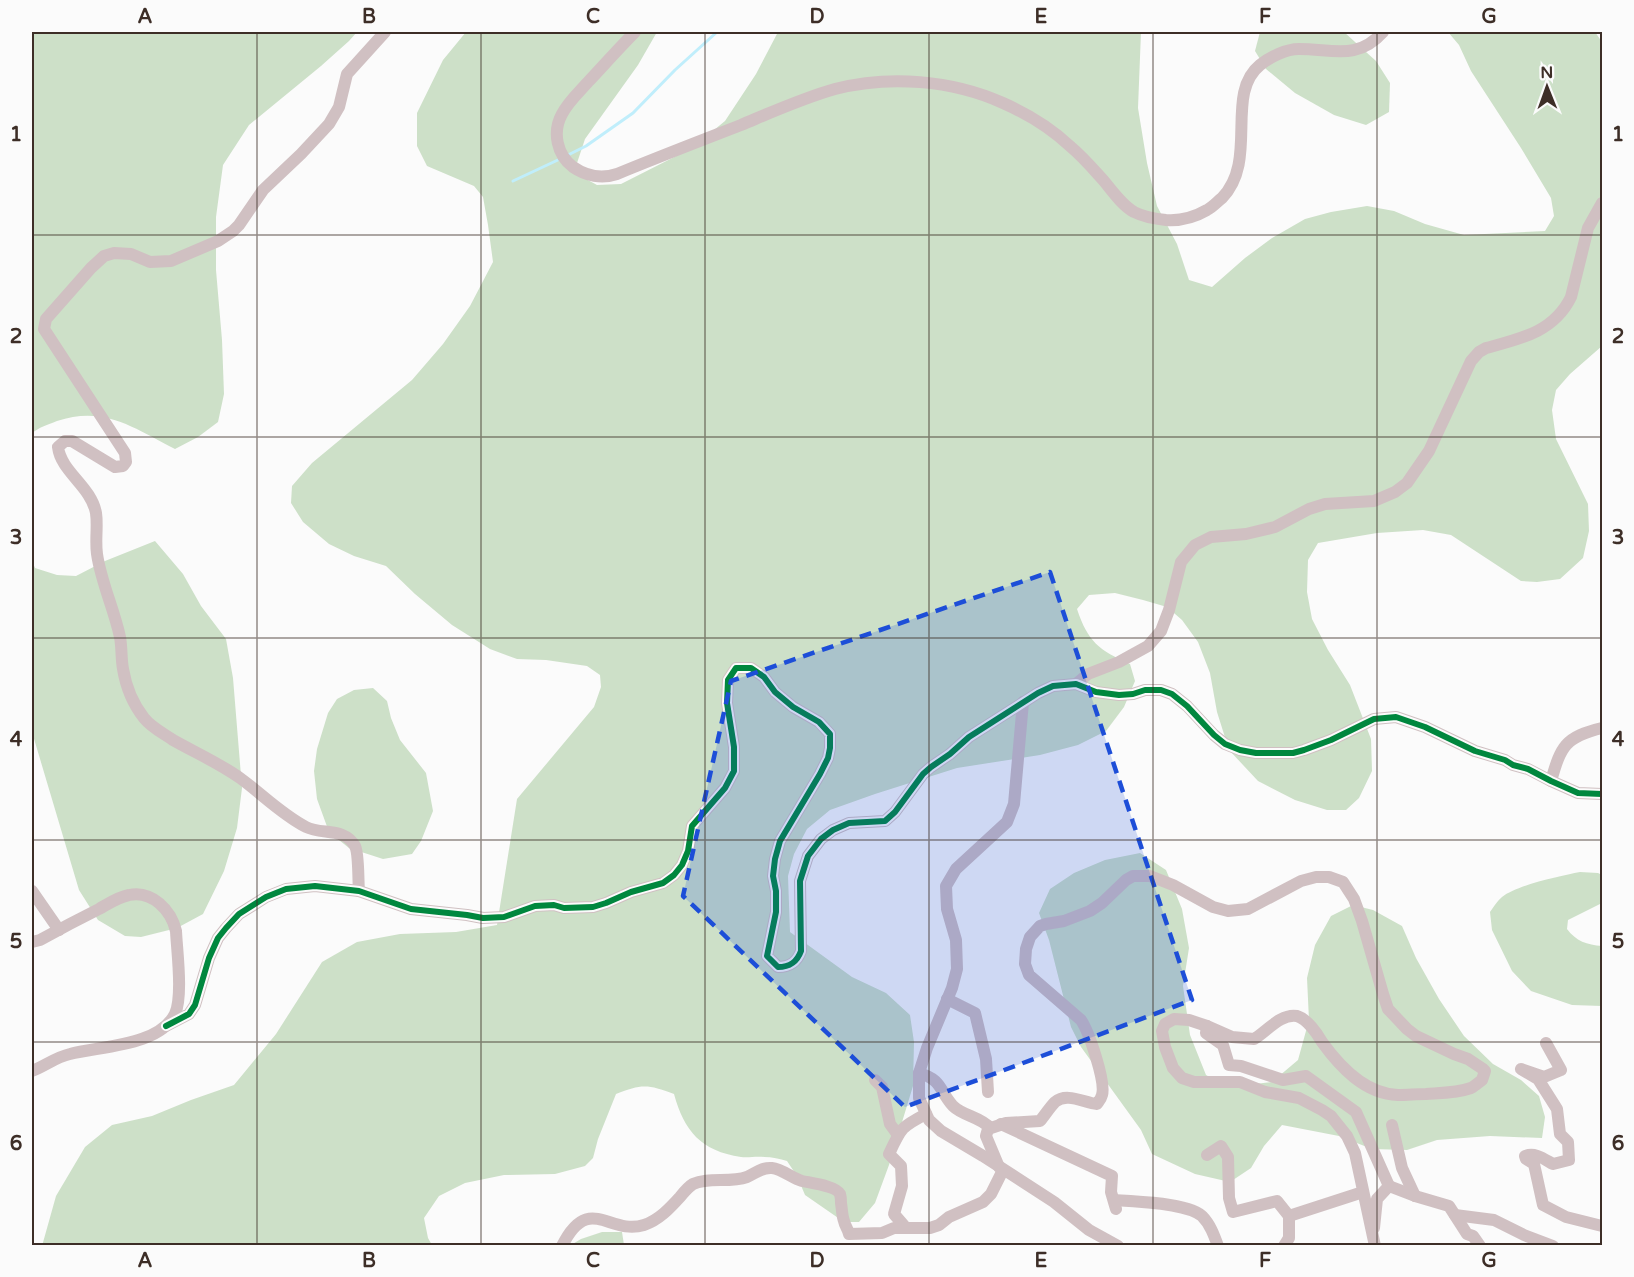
<svg xmlns="http://www.w3.org/2000/svg" width="1634" height="1277" viewBox="0 0 1634 1277" font-family="'Varela Round',sans-serif">
  <rect width="100%" height="100%" fill="#fbfbfb"/>
  <g fill="#cde0c8">
    <path d="M32,32H357L349,41L321,66L249,125L223,165L216,217V270L222,340L224,394L218,422L198,437L175,449C134,428 104,405 57,421C47,425 40,427 32,433Z"/>
    <path d="M466,32H657L638,65L585,139L576,166L586,179L597,185L621,184L692,148L725,121L756,74L778,32H1141L1138,108L1147,163L1157,206L1177,244L1189,280L1212,287L1245,258L1272,238L1305,219L1331,212L1367,206L1394,211L1425,224L1464,235L1545,231L1554,216L1551,198L1521,148L1471,71L1459,45L1448,32H1595L1602,42V346L1570,374L1556,390L1552,410L1556,439L1588,504L1589,531L1583,558L1560,579L1537,582L1521,581L1451,535L1423,530L1377,533L1318,543L1308,560L1307,592L1312,619L1328,650L1350,685L1371,739L1372,771L1359,798L1346,810H1327L1295,800L1258,781L1229,750L1217,712L1210,673L1198,642L1182,620L1167,607L1143,600L1115,593L1089,595L1077,609C1088,642 1099,650 1130,664L1135,681L1124,707L1106,731L1078,745L1040,755L957,768L875,794L830,810L807,829L794,854L788,876L790,932L852,977L886,993L910,1015L914,1042L913,1086L889,1165L875,1203L859,1222H844L805,1195L797,1176L787,1161C780,1159 772,1157 764,1157C756,1156 748,1158 741,1157C701,1151 684,1131 674,1094C648,1084 641,1084 616,1094L598,1139L593,1158L585,1166L555,1174L504,1175L465,1183L439,1196L424,1218L428,1238L432,1245L42,1246L56,1196L85,1147L112,1125L152,1116L191,1100L234,1085L276,1034L322,962L357,942L400,934L456,932L497,925L517,799L594,707L601,687L600,675L587,666L546,660L517,659L490,649L452,625L415,594L386,566L354,556L329,544L303,522L291,503L292,486L312,463L412,380L443,344L470,306L493,262L488,225L483,197L474,186L427,166L417,146V113L443,60Z"/>
    <path d="M1260,32H1344L1376,61L1390,83L1389,112L1366,125L1334,115L1295,93L1266,69L1255,51Z"/>
    <path d="M155,541L183,574L201,606L226,639L233,678L242,788L237,828L224,871L203,914L177,928L141,937L125,936L98,920L79,890L32,732V561L35,568L57,575L76,576L105,561Z"/>
    <path d="M373,688L387,701L391,718L400,740L426,773L433,811L421,841L412,854L383,859L349,848L329,832L317,799L314,771L317,749L328,713L337,699L354,690Z"/>
    <path d="M1140,853L1166,870L1182,909L1189,948L1183,986L1190,1035L1206,1075L1228,1087L1272,1082L1298,1060L1309,1020L1307,978L1315,945L1331,916L1353,905L1373,910L1402,926L1416,958L1439,999L1464,1036L1493,1064L1521,1080L1539,1096L1545,1117L1542,1138L1490,1136L1437,1140L1407,1150L1372,1149L1339,1136L1282,1125L1264,1146L1251,1168L1230,1182L1195,1174L1152,1154L1141,1130L1081,1047L1071,1027L1049,940L1039,913L1050,889L1074,873L1105,860Z"/>
    <path d="M1580,872L1598,873L1602,875V903L1568,920L1567,929C1576,941 1587,945 1602,946V1006L1572,1005L1531,991L1512,971L1492,930L1490,912C1493,908 1497,901 1502,897C1517,885 1560,876 1580,872Z"/>
    <path d="M602,1232H622L624,1245H571L581,1239Z"/>
  </g>
  <g fill="none" stroke-linecap="round" stroke-linejoin="round">
    <g stroke="#c0eefb" stroke-width="3">
      <path d="M566,156L586,146L633,113L675,70L717,32"/>
      <path d="M513,181L560,159"/>
    </g>
    <g stroke="#d0c0c2" stroke-width="12">
      <path d="M635,32C619,48 604,65 588,82C579,92 568,102 562,114C552,132 557,155 573,167C586,176 602,179 617,174C658,157 700,141 741,125C772,112 803,98 835,89C889,75 952,80 1003,103C1028,114 1052,129 1071,147C1083,157 1094,170 1104,181C1113,192 1122,205 1134,212C1144,217 1155,219 1166,220C1181,221 1195,217 1207,210C1213,207 1217,202 1222,198C1259,160 1224,94 1260,65C1270,57 1286,49 1299,49C1333,49 1357,61 1383,32"/>
      <path d="M1076,684L1088,674L1119,662L1148,646L1161,631L1169,610L1181,562L1195,545L1211,537L1246,534L1275,527L1309,509L1325,504L1374,501L1395,492L1407,483L1429,451L1471,361L1479,352L1486,348C1520,339 1554,332 1571,297L1588,228L1602,203"/>
      <path d="M1023,702L1014,804L1007,822L956,869L946,886L947,909L956,940L957,969L952,988L927,1048L919,1073V1098L929,1120L941,1131L983,1156L1054,1202L1089,1230L1118,1246"/>
      <path d="M1551,781C1561,746 1565,737 1602,728"/>
      <path d="M32,891L59,930"/>
      <path d="M359,891C358,881 359,853 355,846C344,827 322,835 306,827C281,814 262,794 240,778C219,763 196,753 173,740C163,733 152,728 144,718C133,704 126,687 123,669C121,658 122,648 120,637C114,609 101,582 97,554C95,540 98,526 96,513C91,486 61,472 58,447L65,441H72L115,467L123,466L126,462L125,453L44,329L46,319L91,268L104,256L114,253L131,254L150,262L171,261L218,241L233,231L239,225L263,190L301,154L329,124L339,107L347,74L385,32"/>
      <path d="M32,942L40,940C60,929 79,919 99,909C108,904 118,897 129,895C152,890 171,910 176,931C177,952 183,996 175,1014C159,1046 101,1046 70,1054C56,1057 45,1066 32,1071"/>
      <path d="M947,999L975,1013L986,1059L988,1092"/>
      <path d="M166,1026L189,1014L195,1005L209,958L218,938L226,928L239,914L266,897L286,889L315,886L359,891L411,909L467,915L483,918L504,917L535,906L554,905L564,908L593,907L606,903L631,892L663,883L674,875L682,865L688,851L692,826L725,788L734,771V747L727,703L728,680L736,668H751L764,677L775,692L793,707L819,722L830,734V748L828,758L820,774L780,841L775,859L773,876L776,891V912L767,956L778,967C790,967 797,962 801,951L800,881L808,856L821,839L833,830L849,823L885,821L895,812L923,774L931,767L950,754L969,737L1038,693L1053,686L1076,684L1096,692L1119,695L1133,694L1145,690H1161L1172,694L1187,706L1214,735L1225,744L1240,750L1256,753H1293L1304,750L1331,740L1374,719L1396,717L1425,727L1475,751L1505,760L1513,765L1528,769L1551,781L1578,793L1602,794"/>
      <path d="M1207,1026L1206,1033L1223,1045L1229,1065L1241,1066L1283,1080L1306,1076L1356,1112L1389,1186"/>
      <path d="M1546,1043L1561,1070L1544,1077L1521,1069L1538,1079L1557,1109L1560,1134L1568,1142L1569,1160L1553,1164C1544,1159 1535,1152 1525,1156L1526,1159L1534,1164L1543,1205L1566,1217L1602,1226"/>
      <path d="M919,1073C943,1080 939,1091 953,1106C963,1116 981,1117 990,1128"/>
      <path d="M875,1080L882,1087L890,1124L898,1135"/>
      <path d="M1001,1124L1112,1176L1111,1192L1116,1209"/>
      <path d="M1392,1125L1402,1168L1415,1196"/>
      <path d="M1207,1155L1221,1146L1228,1157L1229,1198L1233,1212L1277,1201L1289,1216V1238L1284,1246"/>
      <path d="M999,1167L986,1136L988,1129L1006,1123L1040,1121C1045,1115 1050,1107 1055,1102C1067,1092 1084,1103 1097,1104C1099,1101 1101,1099 1102,1095C1106,1082 1089,1032 1081,1020L1029,975L1025,964L1026,949L1030,937L1040,926L1046,924L1064,921L1090,911L1102,903L1126,880L1133,876H1150L1173,885L1213,907L1228,911L1248,909L1301,881L1316,877H1329L1343,882L1354,899L1362,921L1383,994L1388,1009L1407,1029L1416,1036L1454,1054L1468,1059L1483,1069L1485,1071L1482,1080C1479,1082 1475,1086 1471,1088C1457,1093 1440,1093 1426,1094C1417,1094 1407,1095 1398,1095C1365,1094 1340,1067 1322,1042C1317,1033 1307,1019 1297,1016C1281,1013 1266,1032 1254,1039L1232,1037L1207,1026L1189,1020L1174,1019L1165,1024L1162,1031L1165,1047L1173,1068L1182,1078L1194,1082H1240L1265,1092L1299,1098L1322,1110L1331,1116L1347,1136L1355,1153L1375,1246"/>
      <path d="M1114,1200C1134,1201 1187,1203 1202,1216C1210,1224 1214,1235 1218,1246"/>
      <path d="M1455,1215L1494,1220L1524,1235L1553,1246"/>
      <path d="M1289,1216L1363,1192"/>
      <path d="M906,1228L894,1214L902,1186L901,1166L889,1154C901,1128 901,1127 926,1114"/>
      <path d="M1374,1228L1377,1199L1389,1186L1415,1196L1449,1206L1467,1234L1473,1236L1480,1246"/>
      <path d="M562,1246C589,1192 609,1236 644,1225C659,1220 670,1208 680,1197C684,1192 688,1187 693,1184C708,1177 730,1183 747,1177C756,1173 762,1167 772,1168C782,1169 792,1178 802,1181C811,1183 836,1186 840,1194C841,1197 841,1200 841,1203C842,1209 842,1216 844,1221C845,1226 848,1229 849,1234L882,1233L894,1228H930L939,1225L949,1217L983,1202L991,1194L1003,1170"/>
    </g>
    <defs>
      <path id="cycleway" d="M166,1026L189,1014L195,1005L209,958L218,938L226,928L239,914L266,897L286,889L315,886L359,891L411,909L467,915L483,918L504,917L535,906L554,905L564,908L593,907L606,903L631,892L663,883L674,875L682,865L688,851L692,826L725,788L734,771V747L727,703L728,680L736,668H751L764,677L775,692L793,707L819,722L830,734V748L828,758L820,774L780,841L775,859L773,876L776,891V912L767,956L778,967C790,967 797,962 801,951L800,881L808,856L821,839L833,830L849,823L885,821L895,812L923,774L931,767L950,754L969,737L1038,693L1053,686L1076,684L1096,692L1119,695L1133,694L1145,690H1161L1172,694L1187,706L1214,735L1225,744L1240,750L1256,753H1293L1304,750L1331,740L1374,719L1396,717L1425,727L1475,751L1505,760L1513,765L1528,769L1551,781L1578,793L1602,794"/>
    </defs>
    <use href="#cycleway" stroke="#fbfbfb" stroke-width="10"/>
    <use href="#cycleway" stroke="#00873e" stroke-width="6"/>
  </g>
  <path fill="#1d4ed8" fill-opacity="0.2" stroke="#1d4ed8" stroke-width="4.5" stroke-dasharray="12 8" stroke-linejoin="round" d="M1050,572L1192,1000L905,1107L683,896L731,681Z"/>
  <path fill="none" stroke="#3d2e27" stroke-width="1.5" stroke-opacity="0.55" d="M257,32V1246M481,32V1246M705,32V1246M929,32V1246M1153,32V1246M1377,32V1246M32,235H1602M32,437H1602M32,638H1602M32,840H1602M32,1042H1602"/>
  <rect width="1634" height="1277" fill="none" stroke="#fbfbfb" stroke-width="66"/>
  <g transform="translate(1547 87) rotate(359)" stroke="#fbfbfb" stroke-width="4.5" paint-order="stroke">
  <path d="M0-4.5L10 22L0 15L-10 22Z" fill="#3d2e27"/>
  <text y="-9" font-size="16" font-weight="bold" text-anchor="middle" fill="#3d2e27">N</text>
  </g>
  <rect x="33" y="33" width="1568" height="1211" fill="none" stroke="#3d2e27" stroke-width="2"/>
  <g font-size="20" text-anchor="middle" font-weight="bold" fill="#3d2e27">
    <text x="145" y="23">A</text>
    <text x="369" y="23">B</text>
    <text x="593" y="23">C</text>
    <text x="817" y="23">D</text>
    <text x="1041" y="23">E</text>
    <text x="1265" y="23">F</text>
    <text x="1489" y="23">G</text>
    <text x="16" y="141">1</text>
    <text x="1618" y="141">1</text>
    <text x="16" y="343">2</text>
    <text x="1618" y="343">2</text>
    <text x="16" y="544">3</text>
    <text x="1618" y="544">3</text>
    <text x="16" y="746">4</text>
    <text x="1618" y="746">4</text>
    <text x="16" y="948">5</text>
    <text x="1618" y="948">5</text>
    <text x="16" y="1150">6</text>
    <text x="1618" y="1150">6</text>
    <text x="145" y="1267">A</text>
    <text x="369" y="1267">B</text>
    <text x="593" y="1267">C</text>
    <text x="817" y="1267">D</text>
    <text x="1041" y="1267">E</text>
    <text x="1265" y="1267">F</text>
    <text x="1489" y="1267">G</text>
  </g>
</svg>
